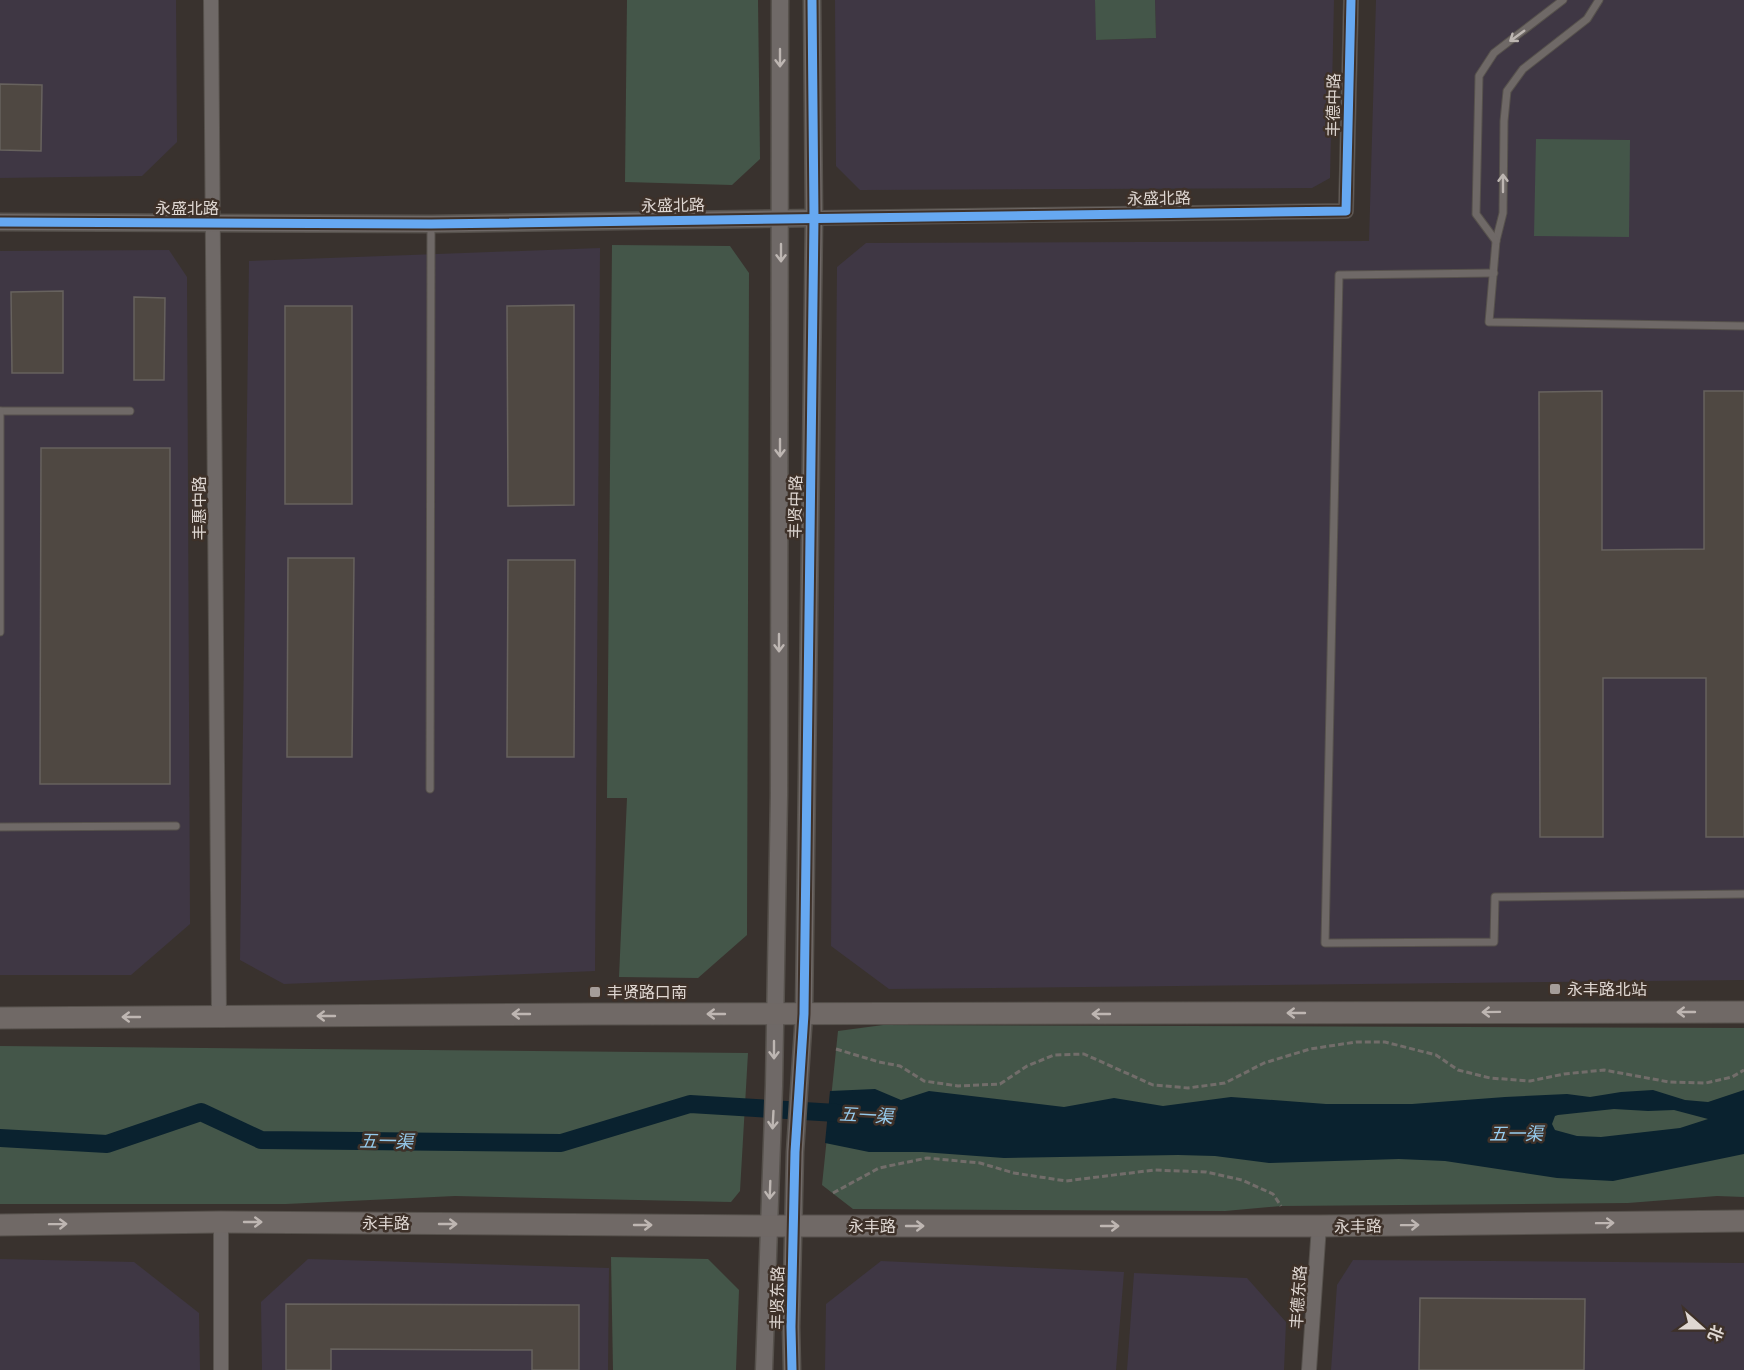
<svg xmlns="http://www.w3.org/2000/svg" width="1744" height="1370" viewBox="0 0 1744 1370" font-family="Inter,'Noto Sans SC',sans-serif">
  <rect width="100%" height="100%" fill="#39322e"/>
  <g fill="#3f3744">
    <path d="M0,0H176L177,142L142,176L0,178Z"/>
    <path d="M835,0H1095L1097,40L1156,38L1155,0H1334L1330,178L1312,188L860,190L836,166Z"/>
    <path d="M1376,0H1744V980L889,989L831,946L837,267L866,243L1369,241Z"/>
    <path d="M600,248L595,971L284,984L240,960L249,261Z"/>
    <path d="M169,250L187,277L190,924L131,975H0V251Z"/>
    <path d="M0,1259L134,1262L199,1313L200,1370H0Z"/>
    <path d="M308,1259L609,1268L608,1370H262L261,1302Z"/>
    <path d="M1353,1260L1744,1263V1370H1331L1337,1285Z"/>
    <path d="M881,1261L1124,1272L1116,1370H825L826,1304Z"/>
    <path d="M1134,1273L1247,1278L1286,1322L1284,1370H1127Z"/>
  </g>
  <g fill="#445649">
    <path d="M627,0H758L760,159L732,185L625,182Z"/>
    <path d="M1095,0H1155L1156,38L1096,40Z"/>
    <path d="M1536,139L1630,140L1629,237L1534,236Z"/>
    <path d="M612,245L730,246L749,273L747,935L698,978L619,977L627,798H607Z"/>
    <path d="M883,1025L1744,1028V1197L1717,1196L1628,1203L1281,1206L1225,1211L853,1209L822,1185L838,1031Z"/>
    <path d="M0,1046L748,1053L740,1191L731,1202L455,1196L286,1204H0Z"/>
    <path d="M611,1257L708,1259L739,1290L736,1370H613Z"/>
  </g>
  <path fill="#0a222f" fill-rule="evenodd" d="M875,1089L901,1100L929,1091L1064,1107L1114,1098L1163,1106L1231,1097L1326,1104H1412L1505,1097L1567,1094L1590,1097L1621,1092L1653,1090L1685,1100L1708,1102L1744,1090V1154L1613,1181L1557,1178L1445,1161L1399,1159L1269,1163L1215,1156L1178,1155L1004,1158L922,1152H869L825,1143L830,1091ZM1614,1109L1648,1111L1674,1110L1708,1119L1680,1128L1601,1137L1577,1136L1555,1130L1552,1124L1555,1116L1558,1115Z"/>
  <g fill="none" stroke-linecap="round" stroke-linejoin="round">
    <path stroke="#0a222f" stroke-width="18" d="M0,1138L107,1144L201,1112L261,1140L561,1143L690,1104L853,1114"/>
  </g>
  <g fill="#4f4842" stroke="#67625e" stroke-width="1.5">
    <path d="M0,84L42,85L41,151L0,150Z"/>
    <path d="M63,291V373H12L11,292Z"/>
    <path d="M134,297L165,298L164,380H134Z"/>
    <path d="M574,305V505L508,506L507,306Z"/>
    <rect x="285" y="306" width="67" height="198"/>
    <path d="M1602,391V550L1704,549V391H1744V837H1706V678H1603V837H1540L1539,392Z"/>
    <path d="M41,448H170V784H40Z"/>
    <path d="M288,558H354L352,757H287Z"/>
    <path d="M508,560H575L574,757H507Z"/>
    <path d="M1420,1298L1585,1299L1584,1370H1419Z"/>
    <path d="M286,1304L579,1305V1370H532V1350L331,1349V1370H286Z"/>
  </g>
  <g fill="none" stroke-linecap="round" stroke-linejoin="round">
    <defs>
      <g id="service">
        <path d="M1599,0L1587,19L1523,69L1507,91L1504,121L1503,213L1496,241L1489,322L1744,326"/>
        <path d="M1496,241L1476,214L1479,76L1494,53L1563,0"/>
        <path d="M1494,273L1339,275L1325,943L1494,942L1495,897L1744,894"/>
        <path d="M0,411H130"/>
        <path d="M0,632V411"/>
        <path d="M430,789L431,224"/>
        <path d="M0,827L176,826"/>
      </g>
      <g id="minor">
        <path d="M211,0L219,1017"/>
        <path d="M814,218L1346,211L1351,0"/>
        <path d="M221,1370V1222"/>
        <path d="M1309,1370L1319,1226"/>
      </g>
      <g id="tertiary">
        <path d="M0,222L431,224L814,218"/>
        <path d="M764,1370L774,1086L779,795L780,0"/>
        <path d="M792,1370L791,1327L795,1152L804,1014L814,218L812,0"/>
      </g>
      <g id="primary">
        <path d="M0,1018L596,1014L1744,1012"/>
        <path d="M0,1225L221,1222L769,1226H1319L1744,1221"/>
      </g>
    </defs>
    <use href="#service" stroke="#56514c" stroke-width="9"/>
    <use href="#minor" stroke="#56514c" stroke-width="16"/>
    <use href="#tertiary" stroke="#56514c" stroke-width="19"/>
    <use href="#primary" stroke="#56514c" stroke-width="23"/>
    <g stroke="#726d6a" stroke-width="3" stroke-dasharray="6 3" stroke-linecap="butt">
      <path d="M836,1049L879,1062L900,1066L924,1081L958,1086L1000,1084L1027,1066L1054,1055L1084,1054L1153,1085L1188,1088L1225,1083L1264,1063L1310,1049L1356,1042H1385L1436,1055L1458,1070L1490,1078L1530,1081L1564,1074L1604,1070L1669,1082L1706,1083L1732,1077L1744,1070"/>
      <path d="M833,1193L879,1168L927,1158L980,1163L1014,1173L1066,1181L1154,1170L1206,1172L1242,1180L1273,1194L1281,1206"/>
    </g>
    <use href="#service" stroke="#6f6967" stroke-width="7"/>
    <use href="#minor" stroke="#6f6967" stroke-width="14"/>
    <use href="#tertiary" stroke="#6f6967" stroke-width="16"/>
    <use href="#primary" stroke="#706966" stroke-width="21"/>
    <defs>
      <g id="cycleway">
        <path d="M0,222L431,224L1346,211L1351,0"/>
        <path d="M792,1370L791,1327L795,1152L804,1014L814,218L812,0"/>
      </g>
    </defs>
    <use href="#cycleway" stroke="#3e3129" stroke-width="13"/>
    <use href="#cycleway" stroke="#66a8f1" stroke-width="9"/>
  </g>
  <defs><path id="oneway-shaft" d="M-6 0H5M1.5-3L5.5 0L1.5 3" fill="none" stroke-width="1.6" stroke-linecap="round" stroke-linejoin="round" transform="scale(1.5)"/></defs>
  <g stroke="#bdb6b2">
    <use href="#oneway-shaft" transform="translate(1517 36) rotate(144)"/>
    <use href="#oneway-shaft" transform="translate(780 58) rotate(90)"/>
    <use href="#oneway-shaft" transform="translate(1503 183) rotate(-90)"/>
    <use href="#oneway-shaft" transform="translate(781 253) rotate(90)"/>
    <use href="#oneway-shaft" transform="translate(780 448) rotate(90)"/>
    <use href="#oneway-shaft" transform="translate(779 643) rotate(90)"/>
    <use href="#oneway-shaft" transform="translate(774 1050) rotate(90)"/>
    <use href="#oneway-shaft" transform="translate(773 1120) rotate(93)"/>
    <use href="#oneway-shaft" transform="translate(770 1190) rotate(92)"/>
  </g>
  <g stroke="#beb6b2">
    <use href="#oneway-shaft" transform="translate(1491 1012) rotate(179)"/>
    <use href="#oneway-shaft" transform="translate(1686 1012) rotate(-180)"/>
    <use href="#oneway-shaft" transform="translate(1296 1013) rotate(180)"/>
    <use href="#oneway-shaft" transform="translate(521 1014) rotate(180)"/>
    <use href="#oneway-shaft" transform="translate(716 1014) rotate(-180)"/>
    <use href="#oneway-shaft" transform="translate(1101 1014) rotate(180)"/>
    <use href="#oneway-shaft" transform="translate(326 1016) rotate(180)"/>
    <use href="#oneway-shaft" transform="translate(131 1017) rotate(180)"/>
    <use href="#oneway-shaft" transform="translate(253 1222)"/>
    <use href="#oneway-shaft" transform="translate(1605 1223) rotate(-1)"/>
    <use href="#oneway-shaft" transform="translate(58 1224) rotate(-1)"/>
    <use href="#oneway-shaft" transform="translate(448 1224)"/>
    <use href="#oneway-shaft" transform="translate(643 1225)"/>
    <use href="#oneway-shaft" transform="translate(1410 1225) rotate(-1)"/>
    <use href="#oneway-shaft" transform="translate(915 1226)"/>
    <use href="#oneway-shaft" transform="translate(1110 1226)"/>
  </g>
  <g fill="#a59d99" stroke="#3e3129" stroke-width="2">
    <rect x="1549" y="983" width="12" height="12" rx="3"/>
    <rect x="589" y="986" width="12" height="12" rx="3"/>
  </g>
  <g text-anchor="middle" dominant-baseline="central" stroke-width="5" stroke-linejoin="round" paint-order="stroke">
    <g font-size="16" fill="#dfd7d2" stroke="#3e3129">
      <text transform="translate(1333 105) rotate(-89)">丰德中路</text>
      <text transform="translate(1159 198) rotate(-1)">永盛北路</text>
      <text transform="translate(673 205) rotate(-1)">永盛北路</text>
      <text x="187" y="208">永盛北路</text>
      <text transform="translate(795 507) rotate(-89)">丰贤中路</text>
      <text transform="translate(199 508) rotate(-90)">丰惠中路</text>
      <text x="386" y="1223">永丰路</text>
      <text x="872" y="1226">永丰路</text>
      <text transform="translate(1358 1226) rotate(-1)">永丰路</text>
      <text transform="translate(1298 1297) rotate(-86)">丰德东路</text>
      <text transform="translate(777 1298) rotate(-89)">丰贤东路</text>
    </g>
    <g font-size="16" fill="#dfd7d2" stroke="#3e3129" text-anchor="start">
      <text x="1567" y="989">永丰路北站</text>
      <text x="607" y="992">丰贤路口南</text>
    </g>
    <g font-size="18" font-style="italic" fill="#95caec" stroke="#3e3129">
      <text transform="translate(866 1115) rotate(3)">五一渠</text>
      <text x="1516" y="1133">五一渠</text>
      <text transform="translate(386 1141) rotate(1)">五一渠</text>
    </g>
  </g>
  <g transform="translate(1702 1328) rotate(111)" stroke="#3e3129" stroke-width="4.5" paint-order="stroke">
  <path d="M0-4.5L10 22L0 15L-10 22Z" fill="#dfd7d2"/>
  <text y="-9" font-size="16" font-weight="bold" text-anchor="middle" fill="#dfd7d2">北</text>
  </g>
</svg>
